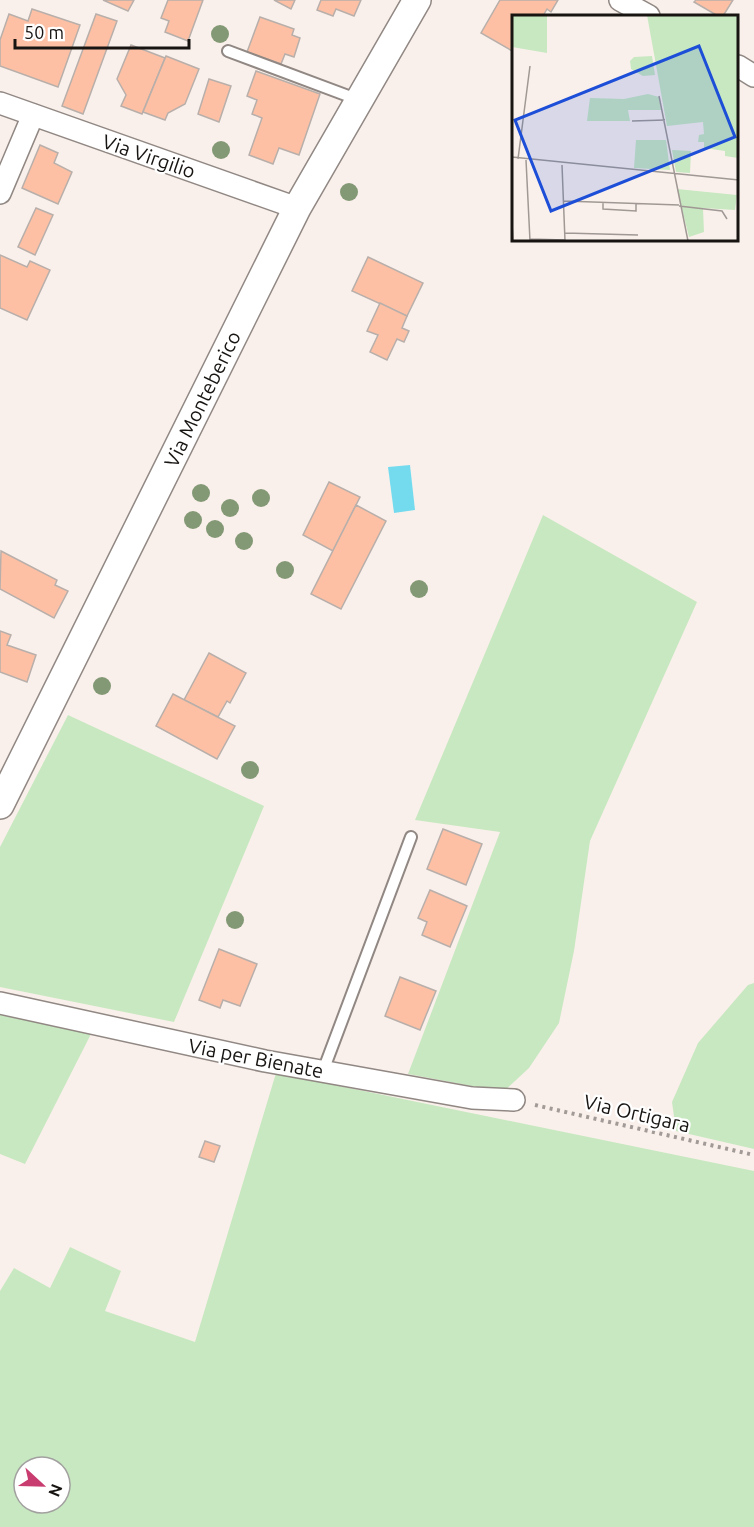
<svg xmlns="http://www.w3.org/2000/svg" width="754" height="1527" viewBox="0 0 754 1527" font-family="Ubuntu,sans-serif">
  <rect width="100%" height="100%" fill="#faf0eb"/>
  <g fill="#c8e8c1" fill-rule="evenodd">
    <path d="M543,515L697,602L590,841L574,951L559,1023L529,1068L503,1092L408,1074L500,832L415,820Z"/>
    <path d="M68,715L264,806L174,1022L0,987V847Z"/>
    <path d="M754,983V1149L676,1131L672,1102L698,1043L748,985Z"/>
    <path d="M0,1013L91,1034L25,1164L0,1154Z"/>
    <path d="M276,1073L754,1171V1527H0V1291L14,1268L50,1288L70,1247L121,1271L105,1311L195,1342ZM24,1467H60V1503H24Z"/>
  </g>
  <path fill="#74dbef" d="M410,465L415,510L394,513L388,467Z"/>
  <g fill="#fdc0a4" stroke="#b8afab" stroke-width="1.5">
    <path d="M103,0H134L128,11Z"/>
    <path d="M168,0H203L188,41L165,32L169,21L161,18Z"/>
    <path d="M274,0H295L291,9Z"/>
    <path d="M321,0H361L354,16L336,9L333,16L317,10Z"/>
    <path d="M500,0H558L551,12L547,9L543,16H514V52L481,33Z"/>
    <path d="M696,0H733L723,16H718L694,2Z"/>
    <path d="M32,9L80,25L58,87L0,66V40L9,14L28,21Z"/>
    <path d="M96,14L117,21L83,114L62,106Z"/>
    <path d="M260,17L294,29L292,35L300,38L294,57L285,54L281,64L247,52Z"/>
    <path d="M131,45L165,58L142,114L121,106L126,95L117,79Z"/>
    <path d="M166,56L199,69L185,104L168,113L165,120L143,112Z"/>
    <path d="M256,71L320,94L299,155L279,148L273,164L249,155L262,118L252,114L257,100L247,96Z"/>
    <path d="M209,79L231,86L219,122L198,114Z"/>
    <path d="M40,145L58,153L54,163L72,172L58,204L22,188Z"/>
    <path d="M36,208L53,215L35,255L18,247Z"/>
    <path d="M0,255L27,267L30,261L50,270L27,320L0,308Z"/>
    <path d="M368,257L423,283L407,316L352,291Z"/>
    <path d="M380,303L407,316L402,328L409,331L404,342L397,339L387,360L370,352L378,335L367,331Z"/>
    <path d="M329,482L360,497L333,551L303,535Z"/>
    <path d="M356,505L386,521L341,609L311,594Z"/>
    <path d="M1,551L57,580L55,585L68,591L54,618L0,589Z"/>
    <path d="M0,631L11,635L7,645L36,655L27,682L0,672Z"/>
    <path d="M209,653L246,673L230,703L227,701L218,717L184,700Z"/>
    <path d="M173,694L235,726L217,759L156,726Z"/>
    <path d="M443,829L482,844L466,885L427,869Z"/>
    <path d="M430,890L467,906L450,947L422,935L427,922L418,918Z"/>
    <path d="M219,949L257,964L240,1006L223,1000L220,1008L199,1000Z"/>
    <path d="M400,977L436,991L420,1030L385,1016Z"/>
    <path d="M205,1141L220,1146L214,1162L199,1157Z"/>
  </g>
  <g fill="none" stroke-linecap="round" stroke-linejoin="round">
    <defs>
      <g id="service">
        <path d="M228,51L359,100"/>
        <path d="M323,1071L411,837"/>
      </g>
      <g id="minor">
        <path d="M620,0L649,16"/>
        <path d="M738,66L754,76"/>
        <path d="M0,103L297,208"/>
        <path d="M0,193L33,115"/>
        <path d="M0,1003L265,1061L472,1098L514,1100"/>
      </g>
      <path id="tertiary" d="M0,805L297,208L417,0"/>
    </defs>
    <use href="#service" stroke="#918884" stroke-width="14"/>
    <use href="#minor" stroke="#918884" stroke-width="24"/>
    <use href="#tertiary" stroke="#918884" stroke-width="30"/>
    <path stroke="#a19a96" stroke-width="4" stroke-dasharray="3 4.5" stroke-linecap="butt" d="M535,1105L754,1155"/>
    <use href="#service" stroke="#fff" stroke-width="10"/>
    <use href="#minor" stroke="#fff" stroke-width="21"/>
    <use href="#tertiary" stroke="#fff" stroke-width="27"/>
  </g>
  <g fill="#839975">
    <circle cx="220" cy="34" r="9"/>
    <circle cx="221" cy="150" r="9"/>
    <circle cx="349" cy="192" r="9"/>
    <circle cx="201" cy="493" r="9"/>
    <circle cx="261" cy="498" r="9"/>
    <circle cx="230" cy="508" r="9"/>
    <circle cx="193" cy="520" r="9"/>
    <circle cx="215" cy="529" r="9"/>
    <circle cx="244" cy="541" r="9"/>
    <circle cx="285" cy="570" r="9"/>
    <circle cx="419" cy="589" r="9"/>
    <circle cx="102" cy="686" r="9"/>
    <circle cx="250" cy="770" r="9"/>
    <circle cx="235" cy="920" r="9"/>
  </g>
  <g text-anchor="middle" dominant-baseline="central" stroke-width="4.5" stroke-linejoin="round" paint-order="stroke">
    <g font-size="20" fill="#171412" stroke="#fff">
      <text transform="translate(149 156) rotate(19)">Via Virgilio</text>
      <text transform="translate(202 399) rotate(-64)">Via Monteberico</text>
      <text transform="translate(256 1058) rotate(11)">Via per Bienate</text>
      <text transform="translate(637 1113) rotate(13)">Via Ortigara</text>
    </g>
  </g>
  <g transform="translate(512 15)">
    <rect width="226" height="226" fill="#faf0eb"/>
    <path d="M0,0H35V38L0,32ZM135,0H226V143L213,141V136L192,133V127H186L187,120L192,119L191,107L155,111ZM140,41L143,60L131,61L119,54L118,46L122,42ZM136,79L147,82L149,95H116L118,106H75L78,83L112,84ZM124,125H154L158,155L122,153ZM160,135L179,136L178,158L164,157ZM165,174L225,180L223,195L191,193L192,217L177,222Z" fill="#c8e8c1"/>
    <path fill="none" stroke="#9f9894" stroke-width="1.5" d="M147,81L176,226M120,106L153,105M0,142L227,165M6,144L18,51M14,145L18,226M50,150L53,226M52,186L167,190M91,187V194L124,196V188M167,191L210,196L215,204M0,208L1,226M53,218L126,220M18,224L53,225"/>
    <path fill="#1d4ed8" fill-opacity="0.15" stroke="#1d4ed8" stroke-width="3" d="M187,31L223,122L39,196L3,105Z"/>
    <rect width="226" height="226" fill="none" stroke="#171412" stroke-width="3"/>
  </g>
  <g transform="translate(42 1485) rotate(112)"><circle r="28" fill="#ffffff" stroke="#a2a1a0" stroke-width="1.5"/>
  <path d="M0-4.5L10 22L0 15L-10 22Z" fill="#c83c6f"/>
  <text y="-9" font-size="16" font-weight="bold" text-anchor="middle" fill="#171412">N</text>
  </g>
  <path d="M15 39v9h174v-9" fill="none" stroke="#171412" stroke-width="3"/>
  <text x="24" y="39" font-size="18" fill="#171412" stroke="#ffffff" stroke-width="4.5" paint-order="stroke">50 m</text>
</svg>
